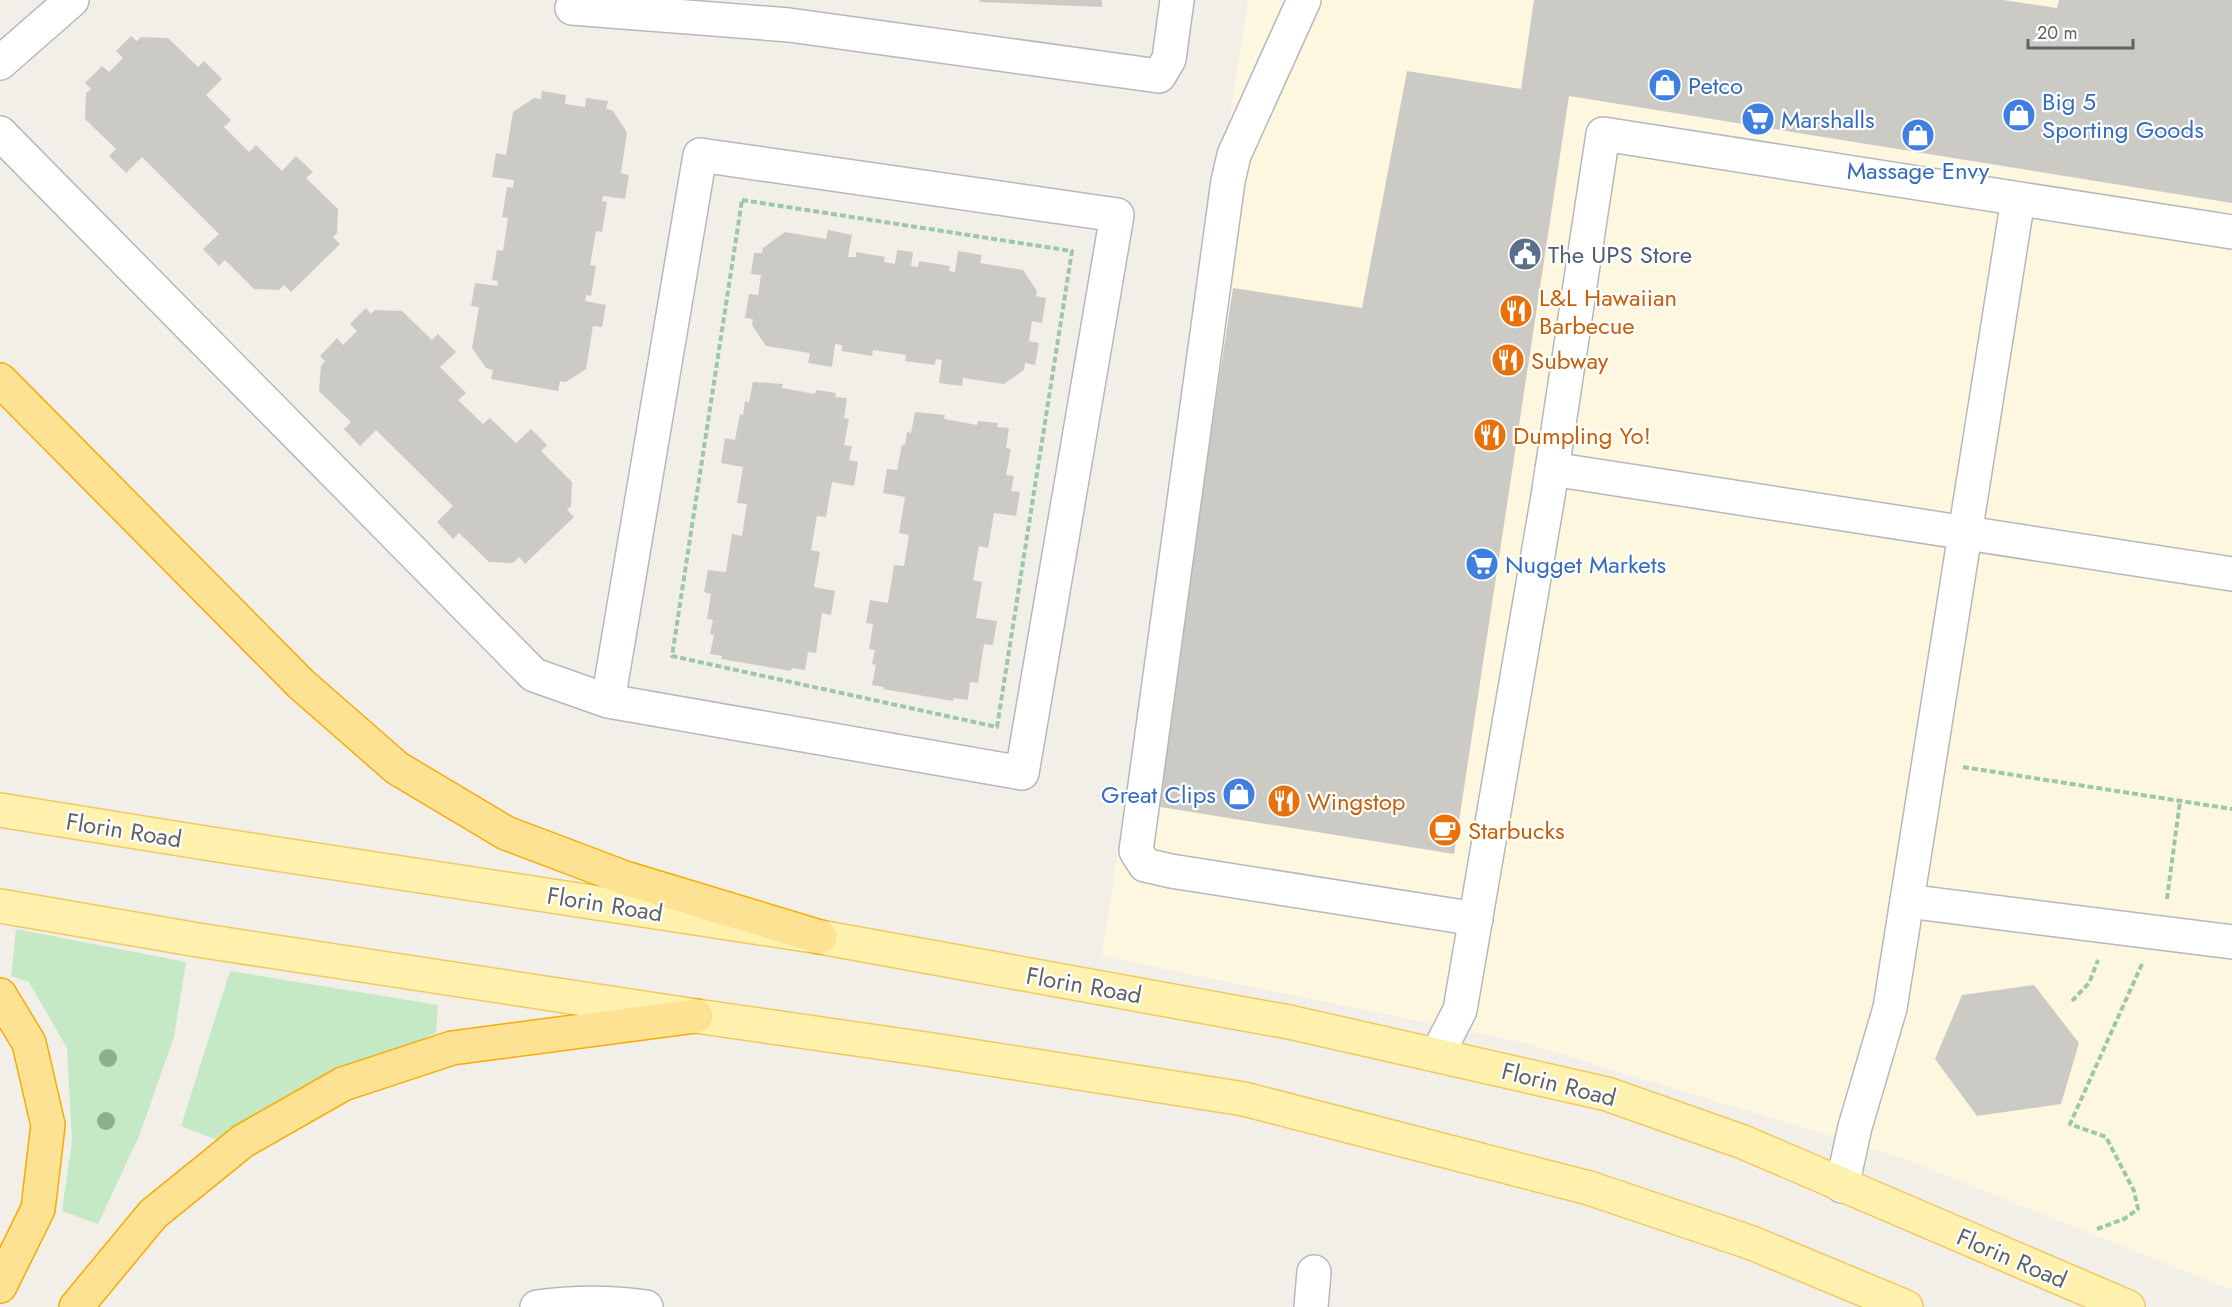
<svg xmlns="http://www.w3.org/2000/svg" width="2232" height="1307" viewBox="0 0 2232 1307" font-family="Jost,sans-serif">
  <rect width="100%" height="100%" fill="#f1efe8"/>
  <path fill="#fef7e0" d="M1248,0H2232V1290L1897,1156L1521,1042L1102,956Z"/>
  <g fill="#c5e8c5">
    <path d="M16,929L186,962L174,1037L139,1136L98,1224L62,1211L72,1141L67,1048L29,982L11,976Z"/>
    <path d="M230,971L438,1005L436,1033L383,1056L347,1067L266,1107L217,1140L181,1126Z"/>
  </g>
  <g fill="#cccac5">
    <path d="M980,0H1102V7L979,2Z"/>
    <path d="M1534,0H2003L2057,8L2059,0H2232V203L1569,96L1454,854L1154,806L1233,288L1362,308L1407,71L1521,89Z"/>
    <path d="M131,36L137,41L141,37L168,38L198,67L204,61L222,79L206,95L231,120L224,127L249,152L256,145L282,171L296,156L313,172L306,178L338,209L337,233L333,237L340,244L291,292L284,285L279,290L254,289L225,260L219,266L203,249L219,234L142,157L126,173L109,156L116,149L85,119L86,93L91,89L85,83L102,66L109,72L123,58L116,51Z"/>
    <path d="M542,91L566,95L565,104L585,107L586,98L608,101L606,109L612,110L627,132L621,173L629,175L625,199L603,196L602,201L607,202L602,232L596,231L590,265L596,266L591,296L586,295L585,301L606,305L602,327L593,326L586,369L566,382L560,381L558,391L491,379L493,370L486,368L472,348L479,307L471,306L475,283L497,286L498,281L492,280L497,250L503,251L508,218L502,217L507,187L513,188L514,180L492,177L496,153L506,155L513,112L534,98L541,99Z"/>
    <path d="M828,230L852,235L848,257H856V252L885,257L884,262L895,264L897,250L913,252L911,266L918,267L919,261L950,266L949,271L955,272L958,251L982,255L980,263L1023,270L1037,291L1036,296L1046,298L1042,323L1032,321L1029,341L1039,343L1035,365L1025,363L1024,370L1004,384L963,378L962,386L939,383L942,360L936,359L935,365L905,361L906,355L873,350L872,356L842,351V345L835,344L832,367L808,363L810,353L766,346L752,325L753,319L745,318L749,294L758,295L761,275L751,274L754,253H762L763,248L785,232L826,239Z"/>
    <path d="M366,308L371,314L375,310L402,311L432,340L438,334L456,352L440,367L466,393L458,400L483,424L490,418L516,443L531,429L547,445L541,451L572,482L571,506L567,510L574,517L525,564L519,557L513,563L489,562L459,533L453,539L437,522L453,506L376,430L360,446L344,429L351,422L319,391L321,366L325,361L320,356L337,338L343,345L357,331L350,324Z"/>
    <path d="M753,382L783,384L782,388L815,394L816,390L836,393L835,397L847,398L844,418L849,419L844,445L852,446L849,460L858,462L854,486L832,482L826,517L817,516L811,550L820,552L814,587L835,591L831,615L822,613L816,653L808,652L805,670L792,668L791,671L721,659L722,656L710,654L714,635L710,634L713,620L707,619L711,594L704,592L708,570L726,572L732,534L742,536L747,504L737,503L743,467L721,463L725,438L735,440L740,414L743,415L745,401L749,402Z"/>
    <path d="M915,412L945,415L944,419L977,425L978,421L998,423L997,427L1009,428L1006,448L1011,449L1006,475L1014,476L1011,491L1020,492L1016,516L994,513L988,548L979,546L973,580L982,582L976,618L997,621L993,645L984,644L978,683L970,682L968,700L954,698L953,701L883,689L884,687L872,685L876,665L872,664L875,650L869,649L873,624L866,623L870,600L888,603L894,565L904,566L909,535L899,533L905,497L883,493L887,469L897,470L902,445H905L907,432L911,433Z"/>
    <path d="M2034,985L2079,1043L2061,1104L1977,1116L1935,1059L1962,995Z"/>
  </g>
  <g fill="none" stroke-linecap="round" stroke-linejoin="round">
    <defs>
      <g id="minor">
        <path d="M1304,0L1234,155L1228,181L1136,851L1145,865L1171,871L1476,919"/>
        <path d="M572,8L789,25L1159,76L1169,59L1177,0"/>
        <path d="M0,63L72,0"/>
        <path d="M0,133L534,675L608,701L1022,773L1117,215L700,155L608,701"/>
        <path d="M1552,469L2232,574"/>
        <path d="M1907,901L2232,942"/>
        <path d="M1437,1055L1460,1010L1548,496L1603,134L2232,232"/>
        <path d="M1842,1186L1855,1127L1890,1008L2018,199"/>
        <path d="M537,1307C574,1302 610,1302 646,1307"/>
        <path d="M1311,1307L1314,1272"/>
      </g>
      <g id="major">
        <path d="M0,810L205,843L820,937L1289,1022L1607,1094L1743,1142L2128,1307"/>
        <path d="M0,906L204,941L696,1016L933,1050L1244,1099L1589,1188L1752,1243L1906,1307"/>
      </g>
      <g id="highway">
        <path d="M0,380L301,684L397,768L506,833L625,878L820,937"/>
        <path d="M0,995L29,1043L48,1125L38,1209L0,1286"/>
        <path d="M76,1307L153,1214L243,1141L343,1084L452,1048L696,1016"/>
      </g>
    </defs>
    <use href="#minor" stroke="#b5b8bc" stroke-width="36"/>
    <use href="#major" stroke="#f2c960" stroke-width="36"/>
    <use href="#highway" stroke="#f9ab00" stroke-width="36"/>
    <g stroke="#9cc7a9" stroke-width="4" stroke-dasharray="6 3" stroke-linecap="butt">
      <path d="M742,200L1072,251L997,727L672,656Z"/>
      <path d="M1963,767L2232,809"/>
      <path d="M2167,899L2180,801"/>
      <path d="M2072,1001L2089,983L2098,960"/>
      <path d="M2097,1229L2124,1219L2138,1209L2134,1191L2106,1137L2070,1124L2142,964"/>
    </g>
    <use href="#minor" stroke="#fff" stroke-width="33"/>
    <use href="#major" stroke="#fff2af" stroke-width="33"/>
    <use href="#highway" stroke="#fde293" stroke-width="33"/>
  </g>
  <g fill="#89b387">
    <circle cx="108" cy="1058" r="9"/>
    <circle cx="106" cy="1121" r="9"/>
  </g>
  <defs>
    <symbol id="shop-disc" viewBox="-11 -11 22 22"><circle r="9.5" fill="#3f7fe0" stroke="#fff"/><path d="M-5-2.5h2.3a2.7 3.5 0 0 1 5.4 0H5L5.5 6h-11ZM-1.5-2.5h3a1.5 2.3 0 0 0-3 0Z" fill="#fff"/></symbol>
    <symbol id="supermarket-disc" viewBox="-11 -11 22 22"><circle r="9.5" fill="#3f7fe0" stroke="#fff"/><path d="M-6-5.5h2.5l.6 2H6L4.5 2H-2.5L-4.4-4H-6ZM-1.5 3.2a1.3 1.3 0 1 0 .1 0ZM3 3.2a1.3 1.3 0 1 0 .1 0Z" fill="#fff"/></symbol>
    <symbol id="civic-disc" viewBox="-11 -11 22 22"><circle r="9.5" fill="#5c6f8a" stroke="#fff"/><path d="M-.6-6.5H3V-4.5H.6V-3L4-1V1h2V6H-6V1h2V-1L-.6-3ZM-1.2 2.5V6h2.4V2.5Z" fill="#fff"/></symbol>
    <symbol id="restaurant-disc" viewBox="-11 -11 22 22"><circle r="9.5" fill="#e8710a" stroke="#fff"/><path d="M-5-6h1v4h1v-4h1v4h1v-4h1v5L-1.5 .5V6h-2V.5L-5-1ZM5-6V6H3V1.5H1.5Q1.5-4 5-6Z" fill="#fff"/></symbol>
    <symbol id="cafe-disc" viewBox="-11 -11 22 22"><circle r="9.5" fill="#e8710a" stroke="#fff"/><path d="M-5.5-4.5H6V0H3Q3 3.5 0 3.5H-2.5Q-5.5 3.5-5.5 0ZM3-3.2v2h1.7v-2ZM-6 4.5H4V6H-6Z" fill="#fff"/></symbol>
  </defs>
  <g fill-rule="evenodd">
    <use href="#shop-disc" x="1646" y="66" width="38" height="38"/>
    <use href="#shop-disc" x="2000" y="96" width="38" height="38"/>
    <use href="#supermarket-disc" x="1739" y="100" width="38" height="38"/>
    <use href="#shop-disc" x="1899" y="116" width="38" height="38"/>
    <use href="#civic-disc" x="1506" y="235" width="38" height="38"/>
    <use href="#restaurant-disc" x="1497" y="292" width="38" height="38"/>
    <use href="#restaurant-disc" x="1489" y="341" width="38" height="38"/>
    <use href="#restaurant-disc" x="1471" y="416" width="38" height="38"/>
    <use href="#supermarket-disc" x="1463" y="545" width="38" height="38"/>
    <use href="#shop-disc" x="1220" y="775" width="38" height="38"/>
    <use href="#restaurant-disc" x="1265" y="782" width="38" height="38"/>
    <use href="#cafe-disc" x="1426" y="811" width="38" height="38"/>
  </g>
  <g text-anchor="middle" dominant-baseline="central" stroke-width="4.5" stroke-linejoin="round" paint-order="stroke">
    <g font-size="24" fill="#366cbe" stroke="#fff" text-anchor="start">
      <text x="1688" y="85">Petco</text>
      <text x="2042" y="101">Big 5<tspan x="2042" dy="28">Sporting Goods</tspan></text>
      <text x="1781" y="119">Marshalls</text>
      <text x="1918" y="170" text-anchor="middle">Massage Envy</text>
      <text x="1505" y="564">Nugget Markets</text>
      <text x="1216" y="794" text-anchor="end">Great Clips</text>
    </g>
    <g font-size="24" fill="#4e5e75" stroke="#fff" text-anchor="start">
      <text x="1548" y="254">The UPS Store</text>
    </g>
    <g font-size="24" fill="#c56008" stroke="#fff" text-anchor="start">
      <text x="1539" y="297">L&amp;L Hawaiian<tspan x="1539" dy="28">Barbecue</tspan></text>
      <text x="1531" y="360">Subway</text>
      <text x="1513" y="435">Dumpling Yo!</text>
      <text x="1307" y="801">Wingstop</text>
      <text x="1468" y="830">Starbucks</text>
    </g>
    <g font-size="24" fill="#5f6368" stroke="#fff">
      <text transform="translate(124 830) rotate(9)">Florin Road</text>
      <text transform="translate(605 904) rotate(9)">Florin Road</text>
      <text transform="translate(1084 985) rotate(10)">Florin Road</text>
      <text transform="translate(1559 1084) rotate(14)">Florin Road</text>
      <text transform="translate(2012 1258) rotate(23)">Florin Road</text>
    </g>
  </g>
  <path d="M2028 39v9h105v-9" fill="none" stroke="#5f6368" stroke-width="3"/>
  <text x="2037" y="39" font-size="18" fill="#5f6368" stroke="#ffffff" stroke-width="4.5" paint-order="stroke">20 m</text>
</svg>
